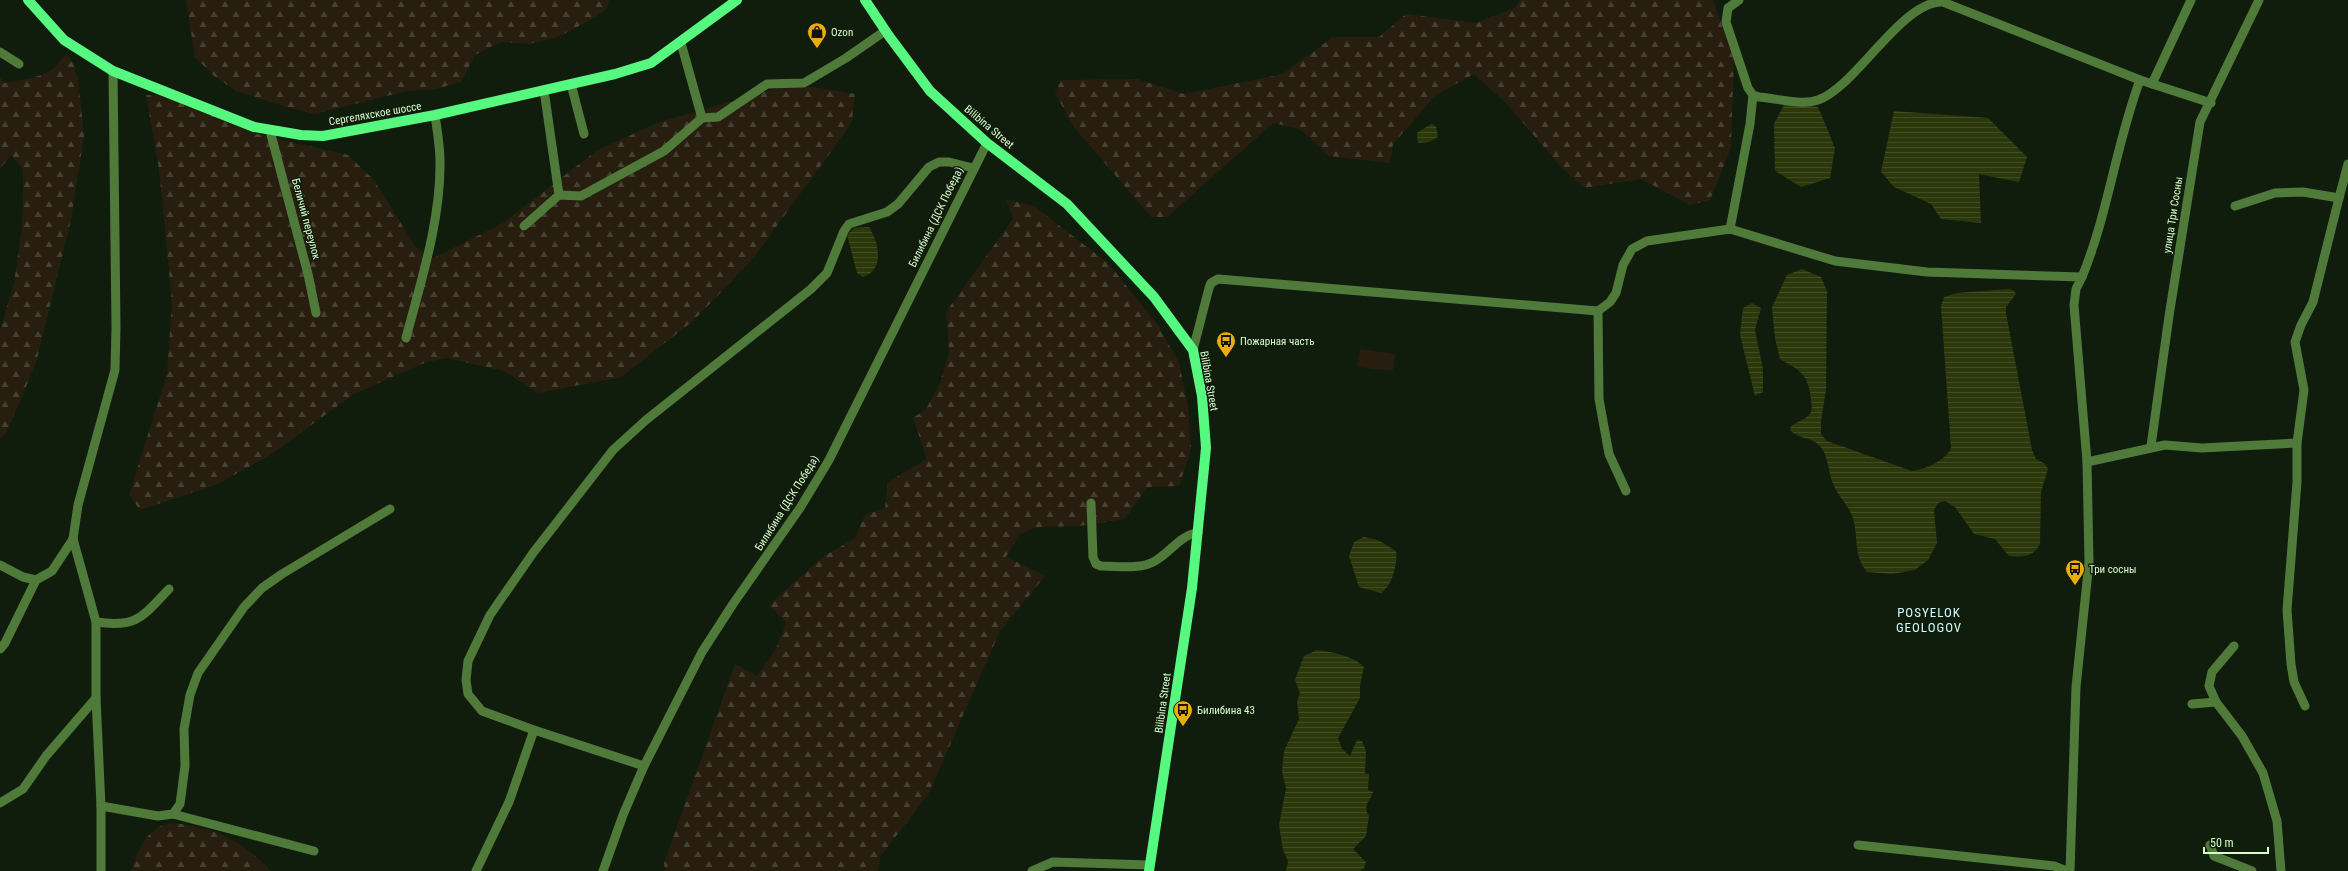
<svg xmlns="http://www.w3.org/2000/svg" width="2348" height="871" viewBox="0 0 2348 871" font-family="'Roboto Condensed',sans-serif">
  <defs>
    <pattern id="forest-firs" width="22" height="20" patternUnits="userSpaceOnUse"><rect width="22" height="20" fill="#271e10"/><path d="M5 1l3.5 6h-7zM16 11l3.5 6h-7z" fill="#464031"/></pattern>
    <pattern id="water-rules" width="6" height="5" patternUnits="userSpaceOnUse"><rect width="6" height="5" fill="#2c380b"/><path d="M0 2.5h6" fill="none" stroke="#404c22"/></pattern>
  </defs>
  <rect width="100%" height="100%" fill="#101d0d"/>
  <g fill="url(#forest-firs)">
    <path d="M186,0H609L607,8L596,17L558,37L529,44L500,42L475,55L461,82L435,89L407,91L315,114L290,108L236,91L214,76L195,57Z"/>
    <path d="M1520,0H1713L1734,59L1731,148L1710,200L1690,205L1641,179L1584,188L1563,169L1505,102L1474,74L1436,95L1393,144L1390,163L1329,156L1300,129L1273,123L1167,217H1151L1073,126L1055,93L1061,80L1137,79L1184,94L1283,74L1333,37H1379L1406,14L1476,23L1515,8Z"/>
    <path d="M67,54L74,65L78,78L84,136L71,220L36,363L8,429L0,439V330L14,284L22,227L23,190V170L11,155L0,169V78L5,83C20,80 42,78 54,68C59,63 61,58 67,54Z"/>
    <path d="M813,87L855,94L852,121L841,138L752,260L693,321L621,377L538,393L504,371L446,358L427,362L354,394L270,455L218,484L140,510L129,495L167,374L172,302L159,169L146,95H165L253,133L348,155L374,180L415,246L431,259L503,223L596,151L657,123L774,89Z"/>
    <path d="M1006,199L1034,206L1109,264L1157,324L1179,362L1188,407L1191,449L1179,486L1147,487L1125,519L1080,526L1036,527L1020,534L1006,557L1045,576L1000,631L929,793L880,857L878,871H665L664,863L735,664L757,676L776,649L786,623L769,605L824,556L855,538L865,515L885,508L888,482L927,459L913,418L926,409L940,383L949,352L946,312L1013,219Z"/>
    <path d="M172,823C217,828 239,839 271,871H131C138,850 147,826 172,823Z"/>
  </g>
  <path fill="#271e10" d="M1360,349L1395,354L1393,371L1357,367Z"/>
  <g fill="url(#water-rules)">
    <path d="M1785,103L1818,107L1835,148L1830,178L1801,187L1775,171L1774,124Z"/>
    <path d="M1894,111L1988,118L2027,157L2019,182L1979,174L1981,223L1941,219L1931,204L1894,187L1881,172Z"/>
    <path d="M1431,124L1436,126L1438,137L1429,142L1418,143L1417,133Z"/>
    <path d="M869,227C879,244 885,269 863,277L857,273L847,235L854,228Z"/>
    <path d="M1802,269L1821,277L1827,291L1826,390L1821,421V434L1827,441L1912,471C1926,469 1945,461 1951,448L1941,306L1944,297L1957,293L2009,289L2013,290L2016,294L2006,307V313L2032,450L2036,459L2045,464L2048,469L2041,492L2040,544C2033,557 2023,557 2009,556L1995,539L1974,534L1955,507L1945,501L1938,503L1934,510L1937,543L1928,560L1915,570L1892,574L1867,572C1854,556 1858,541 1854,522C1851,508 1841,500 1835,488C1828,475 1829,455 1819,445C1810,436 1799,440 1790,430L1791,426C1797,422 1806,419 1810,414C1813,409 1811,404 1811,399C1808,374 1801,371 1780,359L1775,338L1772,307L1787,275Z"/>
    <path d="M1752,303L1761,308L1755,330L1763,369V392L1755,396L1740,335L1743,308Z"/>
    <path d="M1364,537L1378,540L1396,551C1398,563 1392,586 1381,593L1359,587L1349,556L1354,542Z"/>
    <path d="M1317,650C1332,652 1354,656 1364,667L1360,685V698L1338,738L1342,749L1350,756L1357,740L1362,741L1366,751L1365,773L1369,774L1368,790L1373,792C1370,802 1362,804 1369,816L1366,836L1353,849L1366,862L1364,868L1360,871H1286L1288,861L1283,850L1279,825L1286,788L1282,772L1284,751L1299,719L1297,702L1300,693L1295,680L1304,656Z"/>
  </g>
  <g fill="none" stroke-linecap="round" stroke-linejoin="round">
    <g stroke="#507a3a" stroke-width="9">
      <path d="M1739,0L1728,8L1726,22L1748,88L1753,95L1759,97C1776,98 1801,106 1818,100C1856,87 1902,0 1943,2L2140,80L2211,103"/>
      <path d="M681,43L702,118"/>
      <path d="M0,52L19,64"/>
      <path d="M571,84L584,134"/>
      <path d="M2152,84L2191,0"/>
      <path d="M544,90L559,195"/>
      <path d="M270,131L308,274L316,313"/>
      <path d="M2235,206L2275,193L2303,192L2339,198L2348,164"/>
      <path d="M524,226L559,195L581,196L664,151L702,118L718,117L767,84L804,83L846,58L885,31"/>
      <path d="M1730,229L1750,124L1753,95"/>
      <path d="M2082,277C2108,214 2116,144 2140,80"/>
      <path d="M406,338C421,281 441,220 440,161C440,146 437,130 435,115"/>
      <path d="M1193,350L1209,288L1211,283L1218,279L1598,311"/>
      <path d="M2151,446L2169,316L2200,122L2259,0"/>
      <path d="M2087,462L2165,445L2202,448L2297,443"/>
      <path d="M1626,491L1609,454L1599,399L1598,311L1610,302L1616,293L1623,265L1632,249L1647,241L1730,229L1835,261L1927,272L2082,277L2076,289L2074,305L2087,462L2089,562L2076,687L2070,871"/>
      <path d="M1091,503L1093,557L1096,564L1101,566C1118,566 1140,570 1155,561C1172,551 1178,537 1198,532"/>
      <path d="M0,565L23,577L36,580L52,571L73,539"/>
      <path d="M96,622C137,628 142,617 169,589"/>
      <path d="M2234,646L2212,672L2209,686L2216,702L2242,736L2263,773L2277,821L2281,871"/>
      <path d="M0,649L5,643L36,580"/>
      <path d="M2192,704L2216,702"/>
      <path d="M2305,706L2294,682L2291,664L2287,610L2297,482V443L2304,390L2295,342L2301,325L2313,302L2339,198"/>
      <path d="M644,766L534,730L482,711L468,694L466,680L468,661L490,615L533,553L613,450L646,420L811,289L827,273L844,231L849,224L887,212L898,204L929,167L939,162H949L973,168"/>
      <path d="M0,803L23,789L46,756L96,698"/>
      <path d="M101,806L158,816L173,814L180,804L185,766L184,729L190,695L198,673L244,607L262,588L282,574L390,509"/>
      <path d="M173,814L314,851"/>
      <path d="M1858,845L2054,866L2067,871"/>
      <path d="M2210,845L2214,856L2252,871"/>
      <path d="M101,871V806L96,698V622L73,539L78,505L115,370L116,327L113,71"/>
      <path d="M476,871L509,802L534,730"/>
      <path d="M603,871L623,815L644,766L702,652L733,604L800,508L829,460L987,143"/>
      <path d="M1032,871L1053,862L1149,865"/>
    </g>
    <g stroke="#57f87f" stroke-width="10">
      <path d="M28,0L64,40L113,71L254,127L301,135L323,136L435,115L615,74L651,63L737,0"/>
      <path d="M865,0L889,36L930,91L987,143L1067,204L1154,297L1193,350L1202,396L1206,448L1192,588L1149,871"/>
    </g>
  </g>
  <defs>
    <symbol id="shop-pin" viewBox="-11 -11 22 30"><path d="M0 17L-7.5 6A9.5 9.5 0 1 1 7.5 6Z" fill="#eaac0a" stroke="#101d0d"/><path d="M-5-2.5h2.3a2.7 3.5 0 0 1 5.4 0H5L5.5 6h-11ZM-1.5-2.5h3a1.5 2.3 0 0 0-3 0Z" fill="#111"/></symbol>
    <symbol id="bus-pin" viewBox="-11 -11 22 30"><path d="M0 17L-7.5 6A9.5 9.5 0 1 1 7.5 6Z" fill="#eaac0a" stroke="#101d0d"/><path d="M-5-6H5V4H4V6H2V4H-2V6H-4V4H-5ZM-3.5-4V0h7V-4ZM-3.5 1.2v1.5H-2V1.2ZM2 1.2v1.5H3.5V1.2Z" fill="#111"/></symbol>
  </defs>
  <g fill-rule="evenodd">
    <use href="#shop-pin" x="806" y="21" width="22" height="30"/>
    <use href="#bus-pin" x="1215" y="330" width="22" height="30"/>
    <use href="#bus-pin" x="2064" y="558" width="22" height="30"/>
    <use href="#bus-pin" x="1172" y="699" width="22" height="30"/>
  </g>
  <g text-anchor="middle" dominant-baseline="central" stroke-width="3" stroke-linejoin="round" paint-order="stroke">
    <g font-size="11" fill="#d8fdcb" stroke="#101d0d" text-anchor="start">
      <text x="831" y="32">Ozon</text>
      <text x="1240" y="341">Пожарная часть</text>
      <text x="2089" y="569">Три сосны</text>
      <text x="1197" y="710">Билибина 43</text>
    </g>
    <g font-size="11" fill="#d8fdcb" stroke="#101d0d">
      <text transform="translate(375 114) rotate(-10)">Сергеляхское шоссе</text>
      <text transform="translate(989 127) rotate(40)">Bilibina Street</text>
      <text transform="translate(2173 215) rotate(-81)">улица Три Сосны</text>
      <text transform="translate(936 217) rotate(-64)">Билибина (ДСК Победа)</text>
      <text transform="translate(306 219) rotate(75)">Беличий переулок</text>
      <text transform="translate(1209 381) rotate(80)">Bilibina Street</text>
      <text transform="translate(787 503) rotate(-58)">Билибина (ДСК Победа)</text>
      <text transform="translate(1163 703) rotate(-82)">Bilibina Street</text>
    </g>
    <g font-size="13" letter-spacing="1" fill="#cdfdfc" stroke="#101d0d">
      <text x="1929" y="612">POSYELOK<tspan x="1929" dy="15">GEOLOGOV</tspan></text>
    </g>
  </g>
  <path d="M2204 847v6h64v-6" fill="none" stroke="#d8fdcb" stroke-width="2"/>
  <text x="2210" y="847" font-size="12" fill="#d8fdcb" stroke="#101d0d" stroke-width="3" paint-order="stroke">50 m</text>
</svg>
